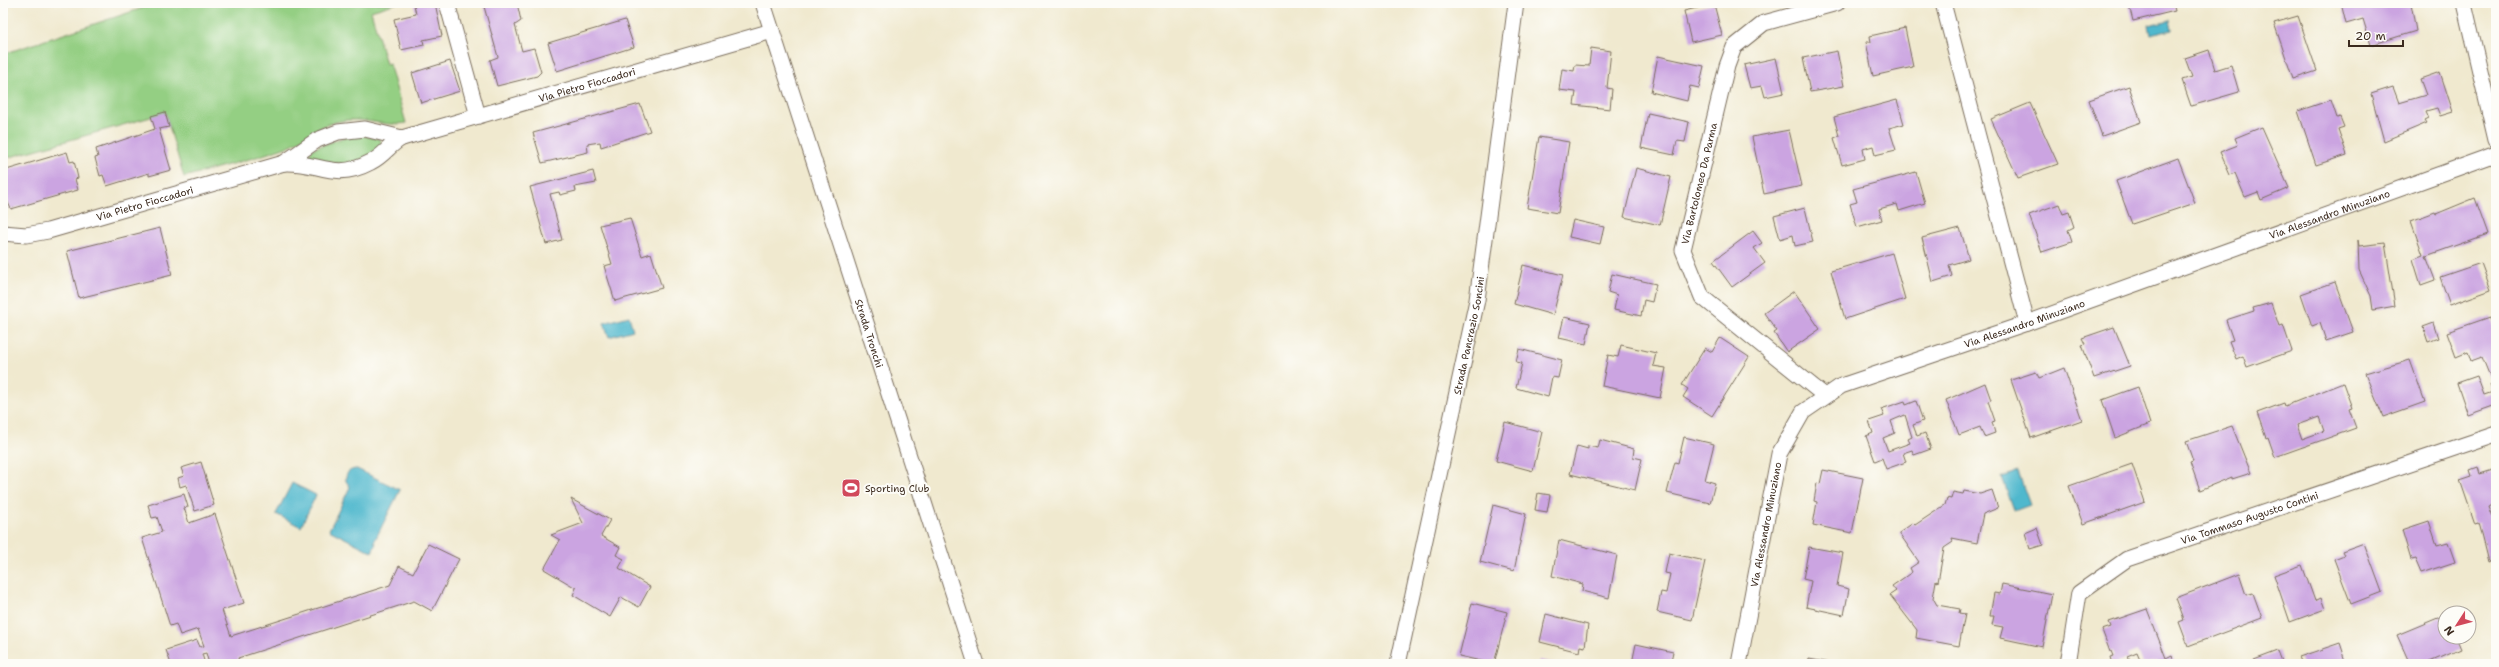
<svg xmlns="http://www.w3.org/2000/svg" width="2499" height="667" viewBox="0 0 2499 667" font-family="'Shantell Sans',sans-serif">
  <rect width="100%" height="100%" fill="#fdfcf7"/>
  <filter id="ink" filterUnits="userSpaceOnUse"><feTurbulence type="fractalNoise" baseFrequency=".025" numOctaves="2"/><feDisplacementMap in="SourceGraphic" scale="8" xChannelSelector="R" yChannelSelector="G"/><feConvolveMatrix kernelMatrix="1 2 1 2 8 2 1 2 1" color-interpolation-filters="sRGB"/></filter>
  <filter id="wash" filterUnits="userSpaceOnUse"><feTurbulence type="fractalNoise" baseFrequency=".012" numOctaves="4" result="noise"/><feDisplacementMap in="SourceGraphic" scale="16" xChannelSelector="R" yChannelSelector="G"/><feGaussianBlur stdDeviation="0.9" result="paint"/><feColorMatrix in="noise" values="0 0 0 0 0 0 0 0 0 0 0 0 0 0 0 0 0 1.4 0 .05"/><feComposite in="paint" operator="in"/></filter>
  <g filter="url(#wash)">
    <rect width="100%" height="100%" fill="#f0e9cf"/>
    <g fill="#94cf83" stroke="#687c50">
      <path d="M158,3H397L371,11L386,64L389,63L406,123C383,128 361,115 336,122C315,127 301,143 281,149C250,160 216,168 184,177L165,113L3,159V54Z"/>
      <path d="M353,134L380,139L382,148L351,165L311,160L308,156L312,149Z"/>
    </g>
    <g fill="#4fb8cd" stroke="#457176">
      <path d="M2170,20L2172,30L2150,35L2148,25Z"/>
      <path d="M629,316L633,330L609,337L604,323Z"/>
      <path d="M357,469L400,490L374,542L376,543L372,552L329,530L350,487L346,481C345,473 350,469 357,469Z"/>
      <path d="M2018,472L2030,505L2014,511L2002,477Z"/>
      <path d="M292,483L316,495L301,527L276,514Z"/>
    </g>
    <g id="blocks">
      <g fill="#cba4e1" fill-rule="evenodd">
        <path d="M422,3H435L442,36L423,40L424,45L401,50L394,19L416,14L414,5Z"/>
        <path d="M483,3H517L521,21L515,25L522,51L534,48L541,72L537,76L497,86L490,60L498,57Z"/>
        <path d="M2138,3H2173L2175,11L2133,21L2129,5Z"/>
        <path d="M2341,3H2393V5L2411,3L2416,31L2371,45L2363,19L2346,24Z"/>
        <path d="M1714,4L1722,35L1691,42L1684,11Z"/>
        <path d="M2298,16L2317,71L2293,79L2274,23Z"/>
        <path d="M625,20L634,47L557,71L548,43Z"/>
        <path d="M1905,28L1913,67L1873,76L1866,42H1871L1870,36Z"/>
        <path d="M1591,48L1611,51L1607,88L1612,89L1610,109L1574,105L1576,92L1559,90L1562,69L1574,71L1575,65L1589,66Z"/>
        <path d="M2209,50L2215,70L2231,65L2239,92L2191,106L2182,80L2192,77L2185,58Z"/>
        <path d="M1837,51L1844,86L1810,92L1803,58Z"/>
        <path d="M1658,56L1704,66L1699,88L1690,86L1687,101L1651,92Z"/>
        <path d="M1776,58L1784,93L1765,97L1762,86L1750,88L1744,65Z"/>
        <path d="M450,61L460,91L421,103L412,73Z"/>
        <path d="M2440,72L2453,112L2440,116L2437,108L2426,111L2429,118L2425,120L2427,123L2384,141L2371,94L2393,87L2399,103L2426,95L2420,79Z"/>
        <path d="M2129,86L2141,122L2102,136L2089,100Z"/>
        <path d="M1897,100L1904,124L1889,128L1896,150L1875,155L1873,146L1863,149L1865,159L1842,165L1834,138L1839,136L1834,117Z"/>
        <path d="M2331,100L2337,118L2340,117L2344,127L2338,129L2347,155L2316,165L2298,111Z"/>
        <path d="M2030,103L2058,164L2018,178L1991,119Z"/>
        <path d="M640,104L650,131L601,147L600,142L587,144L588,152L542,163L533,133Z"/>
        <path d="M165,112L169,127L159,129L171,170L149,176V173L107,186L103,175L100,176L95,158L98,157L96,149L155,129L151,116Z"/>
        <path d="M1648,113L1689,122L1685,142L1677,141L1674,155L1641,148Z"/>
        <path d="M2262,127L2289,188L2261,200L2258,192L2245,197L2235,173L2230,175L2220,152L2238,145L2235,138Z"/>
        <path d="M1789,130L1802,186L1764,194L1752,137Z"/>
        <path d="M1539,137L1569,142L1558,213L1527,208Z"/>
        <path d="M67,152L70,162L74,161L78,178L75,179L78,190L11,209L3,192V171Z"/>
        <path d="M2178,158L2195,203L2132,224L2116,181Z"/>
        <path d="M1636,168L1671,177L1660,225L1624,217Z"/>
        <path d="M593,171L596,183L575,187L576,191L560,195L559,192L550,194L562,240L546,244L530,187Z"/>
        <path d="M1916,172L1925,203L1899,211L1897,204L1879,209L1882,220L1857,227L1850,204L1857,202L1853,189Z"/>
        <path d="M2475,198L2488,234L2426,256L2435,280L2421,285L2413,259L2423,255L2411,221L2435,212L2436,214Z"/>
        <path d="M2059,204L2063,214L2069,212L2074,227L2068,230L2072,242L2042,252L2029,215Z"/>
        <path d="M1805,208L1813,242L1795,246L1793,235L1780,239L1774,216Z"/>
        <path d="M630,218L642,256L651,253L662,288L615,301L604,266L612,264L600,225Z"/>
        <path d="M1573,220L1604,227L1600,244L1569,237Z"/>
        <path d="M160,228L172,275L79,298L67,251Z"/>
        <path d="M1960,228L1969,259L1949,265L1952,276L1933,282L1922,238Z"/>
        <path d="M1753,231L1762,243L1754,248L1765,263L1732,287L1713,261Z"/>
        <path d="M2358,240L2359,246L2385,243L2395,306L2373,310L2371,296L2359,270Z"/>
        <path d="M1892,253L1905,299L1845,319L1831,271Z"/>
        <path d="M2481,263L2491,290L2450,305L2440,277Z"/>
        <path d="M1523,265L1563,275L1553,315L1514,304Z"/>
        <path d="M1612,274L1656,284L1652,302L1644,300L1641,316L1614,310L1617,295L1608,292Z"/>
        <path d="M2335,282L2353,332L2326,341L2320,323L2312,326L2301,294Z"/>
        <path d="M1794,291L1820,329L1787,352L1774,333L1777,331L1764,313Z"/>
        <path d="M2271,303L2279,326L2283,325L2292,351L2247,367L2243,356L2236,359L2229,341L2233,340L2226,320L2254,311L2253,308Z"/>
        <path d="M1564,317L1590,323L1586,344L1559,338Z"/>
        <path d="M2490,317L2496,334V405L2468,415L2457,383L2477,376L2484,395L2493,392L2490,385L2493,384L2482,357L2471,361L2468,352L2456,357L2447,332Z"/>
        <path d="M2434,323L2439,338L2428,342L2423,327Z"/>
        <path d="M2114,327L2130,366L2094,378L2082,345L2085,344L2082,338Z"/>
        <path d="M1720,338L1749,357L1712,416L1683,397L1688,389L1682,385L1705,348L1712,352Z"/>
        <path d="M1621,345L1656,353L1653,366L1666,368L1660,398L1602,386L1608,355L1618,357Z"/>
        <path d="M1519,349L1562,360L1558,378L1552,377L1548,397L1516,388L1522,363L1516,362Z"/>
        <path d="M2410,360L2425,402L2383,417L2365,373Z"/>
        <path d="M2064,368L2082,420L2031,438L2011,380L2036,372L2039,378Z"/>
        <path d="M1985,383L1991,400L1988,401L1995,421L1992,422L1995,433L1984,437L1980,427L1959,435L1946,400Z"/>
        <path d="M2343,383L2352,408L2349,409L2356,428L2275,457L2268,437L2266,438L2257,413L2284,403L2285,406ZM2319,417L2324,431L2302,439L2297,425Z"/>
        <path d="M2138,387L2150,424L2115,438L2102,400Z"/>
        <path d="M1905,401L1906,405L1916,401L1923,421L1913,425L1917,436L1925,433L1931,449L1914,455L1912,450L1903,453L1906,462L1886,469L1882,458L1875,461L1866,436L1873,433L1869,421L1884,416L1881,409ZM1905,415L1912,437L1908,439L1910,443L1888,451L1883,438L1895,433L1891,421Z"/>
        <path d="M1505,422L1542,432L1533,471L1496,461Z"/>
        <path d="M2232,426L2251,473L2232,479V477L2200,490L2190,462L2193,461L2186,441Z"/>
        <path d="M1684,437L1714,444L1705,480L1715,483L1710,503L1667,493L1675,462L1678,463Z"/>
        <path d="M1600,440L1634,449L1633,457L1642,459L1635,490L1570,474L1577,446L1588,449V446L1598,448Z"/>
        <path d="M201,462L214,505L195,511L186,485L180,487L178,478L184,476L181,468Z"/>
        <path d="M2132,464L2145,502L2083,524L2069,486Z"/>
        <path d="M2478,467L2480,474L2496,469V503L2489,507L2496,526V559L2488,562L2478,523L2475,524L2460,480L2472,476L2470,470Z"/>
        <path d="M1823,470L1863,478L1852,533L1813,525L1817,502L1814,501L1817,483L1820,484Z"/>
        <path d="M1992,490L1998,508L1983,514L1977,543L1952,538L1953,542L1944,548L1938,582L1936,581L1933,598L1937,605L1960,609L1959,613L1965,614L1959,646L1916,638L1917,630L1890,595L1896,591L1892,586L1912,572L1910,568L1919,562L1899,533L1913,523L1915,525L1945,505L1947,498L1951,499L1953,492L1963,494L1964,491L1980,494Z"/>
        <path d="M1538,493L1550,495L1547,512L1535,510Z"/>
        <path d="M184,494L188,507L184,508L189,523L215,514L244,603L222,610L231,636L390,585L399,566L413,573L428,544L459,559L432,611L414,601L238,658L240,664H209L206,653L202,654L205,664H171L166,650L197,640L200,647L204,646L198,629L180,635L176,624L170,626L142,538L162,532L157,517L152,518L148,505Z"/>
        <path d="M571,499L610,520L601,536L620,547L616,555L624,559L619,568L650,587L639,607L621,597L610,617L573,595L576,588L544,569L560,540L551,535L583,523Z"/>
        <path d="M1493,505L1526,514L1514,571L1480,562Z"/>
        <path d="M2429,521L2437,545L2448,542L2455,562L2421,573L2415,559L2411,560L2402,530Z"/>
        <path d="M2037,528L2043,545L2030,549L2025,533Z"/>
        <path d="M1559,540L1617,555L1609,598L1582,591L1583,584L1552,576Z"/>
        <path d="M2364,543L2382,592L2351,604L2334,559L2344,555L2342,551Z"/>
        <path d="M1809,547L1843,553L1837,586L1849,589L1844,615L1806,607L1811,581L1803,579Z"/>
        <path d="M1669,553L1705,561L1692,620L1657,612L1661,592L1666,593L1670,574L1665,573Z"/>
        <path d="M2302,565L2315,601L2321,598L2325,609L2290,622L2274,575Z"/>
        <path d="M2239,574L2246,595L2253,593L2262,618L2188,646L2179,622L2184,620L2176,598Z"/>
        <path d="M2002,584L2052,594L2042,647L2000,638L2003,627L1992,625L1994,616H1990L1994,593L2000,594Z"/>
        <path d="M1472,603L1507,612L1494,664L1459,656Z"/>
        <path d="M2147,609L2166,658L2172,655L2175,664H2158L2157,661L2142,664L2137,652L2127,656L2129,660L2112,664L2110,657L2114,656L2112,651L2110,652L2102,630L2111,627L2109,622Z"/>
        <path d="M1546,614L1588,625L1585,647L1580,646L1579,652L1540,642Z"/>
        <path d="M2445,615V637H2456L2461,649L2426,664H2410L2397,635Z"/>
        <path d="M2340,643L2347,664H2302L2299,657Z"/>
        <path d="M1636,644L1673,652L1670,664L1632,663Z"/>
        <path d="M2278,651L2283,664H2255L2254,660Z"/>
        <path d="M1809,659L1831,663V664H1808Z"/>
        <path d="M1539,660L1554,663V664H1538Z"/>
      </g>
    </g>
  </g>
  <g filter="url(#ink)">
    <use href="#blocks" fill-opacity="0" stroke="#7a6d5c" stroke-width="1"/>
    <g fill="none" stroke-linecap="round" stroke-linejoin="round">
      <defs>
        <g id="minor">
          <path d="M447,3L478,116"/>
          <path id="s1" d="M763,3L976,664"/>
          <path d="M1943,3L2027,323"/>
          <path d="M2464,3L2496,140"/>
          <path id="s2" d="M284,163C319,161 333,182 371,162C384,156 390,144 402,138L772,31"/>
          <path id="s3" d="M3,233L26,235L48,231L284,163L317,140L338,132L365,129L402,138"/>
          <path id="s4" d="M1825,396L1702,297L1683,250L1727,66L1734,47L1764,23L1837,3"/>
          <path id="s5" d="M1398,664L1477,300L1516,3"/>
          <path id="s6" d="M1739,664L1779,454L1803,412L1841,386L2027,323L2496,154"/>
          <path id="s7" d="M2068,664L2079,593L2127,559L2496,434"/>
        </g>
      </defs>
      <use href="#minor" stroke="#7a6d5c" stroke-width="17"/>
      <use href="#minor" stroke="#fff" stroke-width="15"/>
    </g>
  </g>
  <defs>
    <symbol id="stadium-square" viewBox="-11 -11 22 22"><rect x="-9" y="-9" width="18" height="18" rx="4" fill="#d1495b" stroke="#fdfcf7"/><path d="M0-5a6.5 5 0 1 0 0 10a6.5 5 0 1 0 0-10ZM-3.5-1.8h7v3.6h-7Z" fill="#fff"/></symbol>
  </defs>
  <g fill-rule="evenodd">
    <use href="#stadium-square" x="840" y="477" width="22" height="22"/>
  </g>
  <g text-anchor="middle" dominant-baseline="central" stroke-width="4" stroke-linejoin="round" paint-order="stroke">
    <g font-size="10" fill="#3b2a1e" stroke="#fdfcf7">
      <text stroke="none"><textPath href="#s2" startOffset="321">Via Pietro Fioccadori</textPath></text>
      <text stroke="none"><textPath href="#s4" startOffset="277">Via Bartolomeo Da Parma</textPath></text>
      <text stroke="none"><textPath href="#s3" startOffset="146">Via Pietro Fioccadori</textPath></text>
      <text stroke="none"><textPath href="#s6" startOffset="826">Via Alessandro Minuziano</textPath></text>
      <text stroke="none"><textPath href="#s6" startOffset="502">Via Alessandro Minuziano</textPath></text>
      <text stroke="none"><textPath href="#s1" startOffset="347">Strada Tronchi</textPath></text>
      <text stroke="none"><textPath href="#s5" startOffset="336">Strada Pancrazio Soncini</textPath></text>
      <text stroke="none"><textPath href="#s7" startOffset="260">Via Tommaso Augusto Contini</textPath></text>
      <text stroke="none"><textPath href="#s6" startOffset="142">Via Alessandro Minuziano</textPath></text>
    </g>
    <g font-size="10" fill="#3b2a1e" stroke="#fdfcf7" text-anchor="start">
      <text x="865" y="488">Sporting Club</text>
    </g>
  </g>
  <rect width="2499" height="667" fill="none" stroke="#fdfcf7" stroke-width="16"/>
  <g transform="translate(2457 625) rotate(234)"><circle r="19" fill="#fdfcf7" stroke="#afa8a0"/>
  <path d="M0-3L7 15L0 10L-7 15Z" fill="#d1495b"/>
  <text y="-6" font-size="11" font-weight="bold" text-anchor="middle" fill="#3b2a1e">N</text>
  </g>
  <path d="M2349 40v6h54v-6" fill="none" stroke="#3b2a1e" stroke-width="2"/>
  <text x="2355" y="40" font-size="12" fill="#3b2a1e" stroke="#fdfcf7" stroke-width="3" paint-order="stroke">20 m</text>
</svg>
